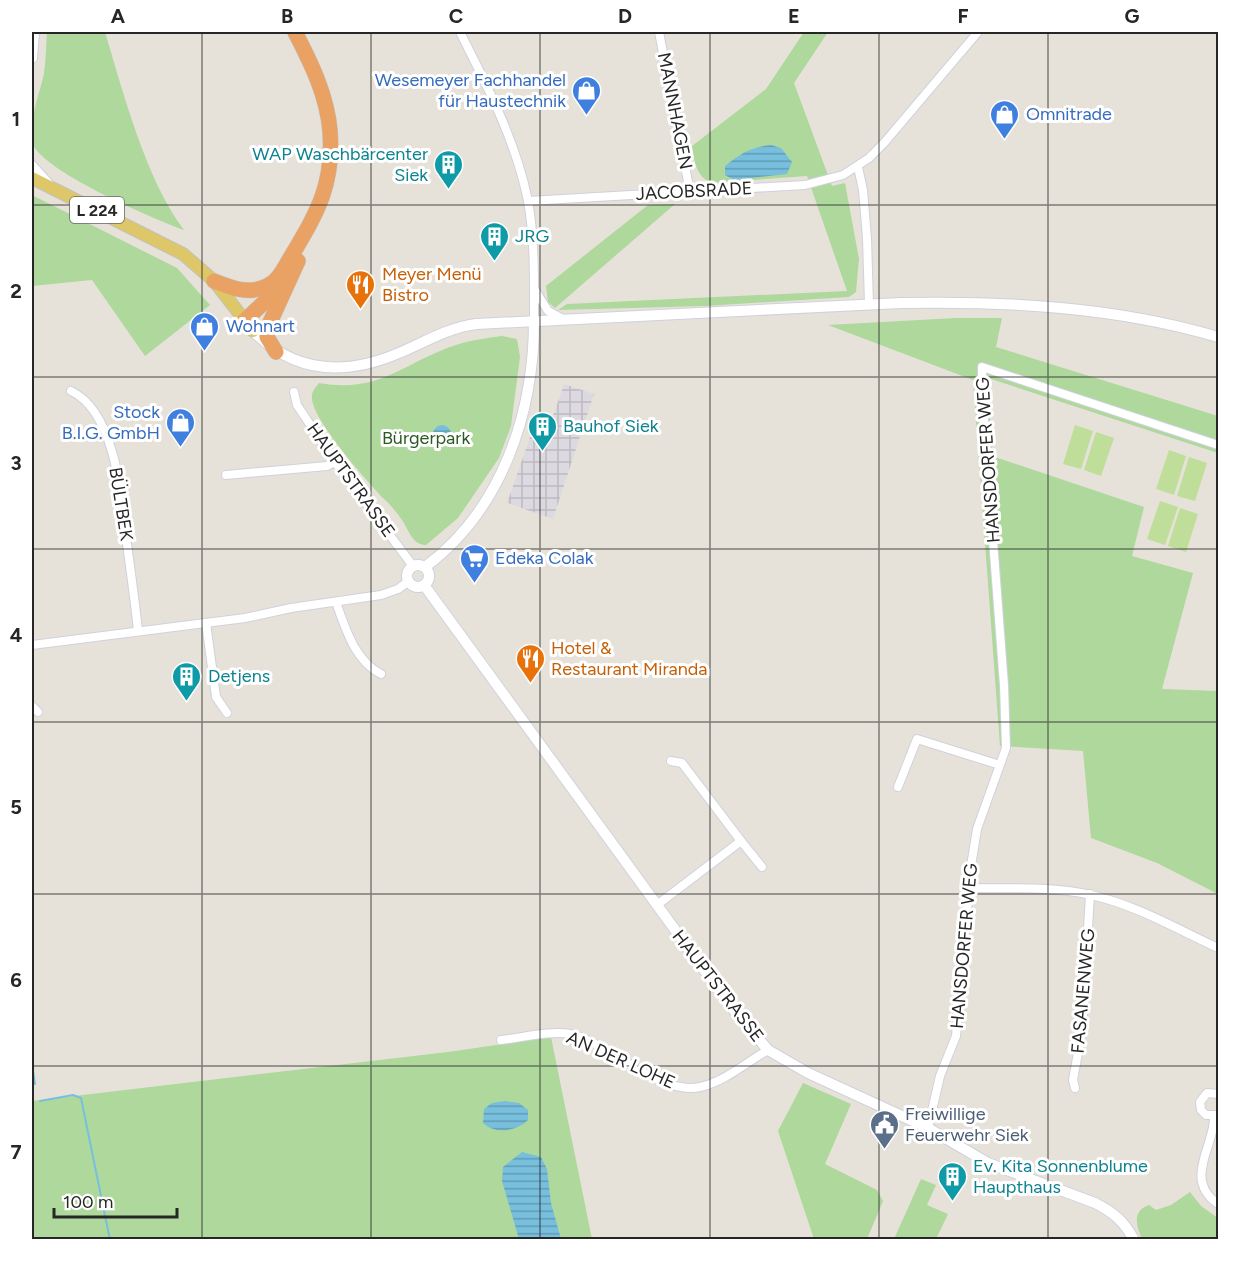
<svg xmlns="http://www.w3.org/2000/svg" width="1250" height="1271" viewBox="0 0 1250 1271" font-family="Figtree,sans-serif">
  <defs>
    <pattern id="industrial-grid" width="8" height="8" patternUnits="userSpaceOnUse" patternTransform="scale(1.5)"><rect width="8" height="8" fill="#dcdae0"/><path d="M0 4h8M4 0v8" fill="none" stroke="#bdbbc0"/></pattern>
    <pattern id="water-rules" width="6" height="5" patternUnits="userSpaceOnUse" patternTransform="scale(1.5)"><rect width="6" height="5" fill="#78bfde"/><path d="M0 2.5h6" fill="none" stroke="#629bb4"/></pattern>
  </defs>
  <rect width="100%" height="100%" fill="#e7e2d9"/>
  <path fill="url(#industrial-grid)" d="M564,384L594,394L553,519L507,503L536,420L550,425Z"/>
  <g fill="#aed89c">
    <path d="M47,32H105C123,92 146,180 184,230C156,220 36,169 32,141C28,122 40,93 44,73C46,59 46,45 47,32Z"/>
    <path d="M804,32H828L794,83L832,186L845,183L859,259L856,292L849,297L705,306L558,310L567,304L847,291L807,176L711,183C695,175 695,162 692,146L766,89Z"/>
    <path d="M32,195L177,268L210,305L145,356L92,280L32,286Z"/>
    <path d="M675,204L555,308L548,302L546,286L648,205Z"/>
    <path d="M956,318H1002L996,347L1218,416V453L988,378L992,456L1144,507L1132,556L1193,573L1162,689L1218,691V894L1157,863L1091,838L1083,751L1000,746L973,380L828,325Z"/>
    <path d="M502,336L517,339L520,357L511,426L499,458L458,518L426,545C412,545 409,530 402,520C397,513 391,505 384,499C367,481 314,422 312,399C311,392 315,388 319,383C382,394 403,362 456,345C471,340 487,338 502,336Z"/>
    <path d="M551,1037L592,1239H32V1101L448,1052Z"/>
    <path d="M803,1083L851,1104L825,1164L877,1190L883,1201L867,1239H814L778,1131Z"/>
    <path d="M921,1179L936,1185L927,1205L948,1214L936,1239H894Z"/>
    <path d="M1190,1192L1201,1206L1218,1218V1239H1142C1137,1227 1131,1211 1149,1205L1156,1210L1171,1205Z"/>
  </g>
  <g fill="#bede99">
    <path d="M1075,425L1093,431L1081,469L1063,464Z"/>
    <path d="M1096,432L1114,438L1101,476L1084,470Z"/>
    <path d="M1169,450L1186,456L1174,495L1156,489Z"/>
    <path d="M1189,457L1207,463L1195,501L1177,496Z"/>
    <path d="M1160,501L1178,507L1165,545L1147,539Z"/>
    <path d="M1180,508L1198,514L1186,552L1168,546Z"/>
  </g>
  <g fill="url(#water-rules)">
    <path d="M771,145L781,148L792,162L787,174L734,180L725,175V166C741,153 751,147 771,145Z"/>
    <circle cx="442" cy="434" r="9"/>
    <path d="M505,1101L519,1103L528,1110V1120C517,1131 495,1135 483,1123L484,1109L492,1103Z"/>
    <path d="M522,1152L541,1157L547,1169L551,1203L561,1239H519L502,1181L503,1167Z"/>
  </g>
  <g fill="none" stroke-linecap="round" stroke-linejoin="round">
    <g stroke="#78bfde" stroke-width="2">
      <path d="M32,1064L35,1084"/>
      <path d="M40,1101L73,1095L81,1098L110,1240"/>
    </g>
    <defs>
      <g id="street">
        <path d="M460,32C487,86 516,141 528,201C535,240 534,281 534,320"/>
        <path d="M659,32L690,192"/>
        <path d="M858,167L863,190L867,238L869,304"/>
        <path d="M528,201L805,185L843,175L869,158L884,143L978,32"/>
        <path d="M535,290L548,311L563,319"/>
        <path d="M71,391C116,412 122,500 127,544C131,573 135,602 138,631"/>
        <path d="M294,392L297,405L335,462L413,566"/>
        <path d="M226,475L327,466L335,462"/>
        <path d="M336,602C345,628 355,661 381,674"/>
        <path d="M206,623L216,697L227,713"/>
        <path d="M32,645L245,618L291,608L381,595L398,589L409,581"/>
        <path d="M32,706L38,712"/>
        <path d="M671,761L682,763L741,841"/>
        <path d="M898,787L917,739L1000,765"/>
        <path d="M971,888C1010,889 1052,886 1091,895C1136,905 1177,929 1218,948"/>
        <path d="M657,905L741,841L762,867"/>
        <path d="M501,1040C521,1038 551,1030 570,1034C609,1042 658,1096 700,1087C724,1082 747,1062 768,1050"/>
        <path d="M1075,1088L1073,1080L1082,1031L1090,894"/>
        <path d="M1217,1115H1206L1201,1110L1200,1102L1207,1093L1218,1094"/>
        <path d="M1214,1116C1216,1144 1182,1179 1218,1204"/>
        <path d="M928,1128L940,1076L956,1036L971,866L977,829L1006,748L1004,685L982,395V367L1218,445"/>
      </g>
      <g id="secondary">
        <path d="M32,58L34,32"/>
        <path d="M32,166L50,186"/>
        <path d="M253,331C295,374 345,376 399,353C425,342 447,328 476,324L901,303C1006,301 1117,307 1218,337"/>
        <circle cx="418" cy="576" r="11"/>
        <path d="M425,567C502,510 534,413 534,320"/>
        <path d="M424,585L732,1008L768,1050L808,1073L928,1128L988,1163L1095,1203C1113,1212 1124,1221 1134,1240"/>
      </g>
      <path id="primary" d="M32,178L183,254L214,281L253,331"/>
      <g id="highway">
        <path d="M214,281C232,288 248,295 267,286C279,281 285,266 292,255C318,211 334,184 330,131C327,95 311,63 295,32"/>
        <path d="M244,321L271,296L281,284"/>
        <path d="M276,352L267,337V329L298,261"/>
      </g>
    </defs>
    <use href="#street" stroke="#cfd1de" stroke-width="10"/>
    <use href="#secondary" stroke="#cfd1de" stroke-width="12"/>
    <use href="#primary" stroke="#c2c2c2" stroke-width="14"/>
    <use href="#highway" stroke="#c2c2c2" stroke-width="16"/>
    <use href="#street" stroke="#fff" stroke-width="8"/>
    <use href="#secondary" stroke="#fff" stroke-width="10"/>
    <use href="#primary" stroke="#dec768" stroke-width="12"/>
    <use href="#highway" stroke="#e9a263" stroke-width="15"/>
  </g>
  <path fill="none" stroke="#262626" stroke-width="1.5" stroke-opacity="0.55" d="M202,32V1240M371,32V1240M540,32V1240M710,32V1240M879,32V1240M1048,32V1240M32,205H1218M32,377H1218M32,549H1218M32,722H1218M32,894H1218M32,1066H1218"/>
  <defs>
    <symbol id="shop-pin" viewBox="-11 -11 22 30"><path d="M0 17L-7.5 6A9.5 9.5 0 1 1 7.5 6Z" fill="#3f7fe0" stroke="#fff"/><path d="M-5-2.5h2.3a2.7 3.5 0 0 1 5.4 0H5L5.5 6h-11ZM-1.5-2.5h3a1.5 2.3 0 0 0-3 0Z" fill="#fff"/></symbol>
    <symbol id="building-pin" viewBox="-11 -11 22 30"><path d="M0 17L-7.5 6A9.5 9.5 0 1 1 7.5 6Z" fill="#0f9aa8" stroke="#fff"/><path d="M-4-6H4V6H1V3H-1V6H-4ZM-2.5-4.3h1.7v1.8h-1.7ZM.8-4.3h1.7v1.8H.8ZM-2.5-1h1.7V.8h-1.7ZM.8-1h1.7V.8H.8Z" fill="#fff"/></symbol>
    <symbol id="restaurant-pin" viewBox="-11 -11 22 30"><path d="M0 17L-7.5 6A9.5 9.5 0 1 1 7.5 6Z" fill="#e8710a" stroke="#fff"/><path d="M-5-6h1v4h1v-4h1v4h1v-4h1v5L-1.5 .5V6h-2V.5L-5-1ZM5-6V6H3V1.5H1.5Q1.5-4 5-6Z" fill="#fff"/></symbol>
    <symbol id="supermarket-pin" viewBox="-11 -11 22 30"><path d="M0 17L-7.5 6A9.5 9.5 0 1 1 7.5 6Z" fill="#3f7fe0" stroke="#fff"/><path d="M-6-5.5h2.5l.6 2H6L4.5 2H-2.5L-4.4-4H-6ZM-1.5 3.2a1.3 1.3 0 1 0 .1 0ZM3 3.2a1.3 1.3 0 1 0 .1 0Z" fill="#fff"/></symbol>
    <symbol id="civic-pin" viewBox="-11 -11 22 30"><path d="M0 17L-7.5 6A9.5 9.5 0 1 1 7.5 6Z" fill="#5c6f8a" stroke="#fff"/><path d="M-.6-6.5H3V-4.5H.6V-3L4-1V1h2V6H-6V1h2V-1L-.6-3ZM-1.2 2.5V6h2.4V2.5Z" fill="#fff"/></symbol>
  </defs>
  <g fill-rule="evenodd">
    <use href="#shop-pin" x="570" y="74" width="33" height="45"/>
    <use href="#shop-pin" x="988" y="98" width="33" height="45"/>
    <use href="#building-pin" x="432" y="148" width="33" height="45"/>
    <use href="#building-pin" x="478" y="220" width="33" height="45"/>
    <use href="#restaurant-pin" x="344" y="268" width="33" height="45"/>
    <use href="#shop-pin" x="188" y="310" width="33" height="45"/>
    <use href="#shop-pin" x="164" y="406" width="33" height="45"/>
    <use href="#building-pin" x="526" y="410" width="33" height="45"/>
    <use href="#supermarket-pin" x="458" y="542" width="33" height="45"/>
    <use href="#restaurant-pin" x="514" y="642" width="33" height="45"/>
    <use href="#building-pin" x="170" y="660" width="33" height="45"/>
    <use href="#civic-pin" x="868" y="1108" width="33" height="45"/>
    <use href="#building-pin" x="936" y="1160" width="33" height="45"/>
  </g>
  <g text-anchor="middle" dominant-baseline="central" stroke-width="6" stroke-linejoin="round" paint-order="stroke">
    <rect fill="#fff" stroke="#676767" stroke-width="1.5" x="70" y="197" width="54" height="26" rx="4.5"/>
    <g font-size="16" font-weight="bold" fill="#262626">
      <text x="97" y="210">L 224</text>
    </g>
    <g font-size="18" fill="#366cbe" stroke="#fff" text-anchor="start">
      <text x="566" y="80" text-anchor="end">Wesemeyer Fachhandel<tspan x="566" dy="21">für Haustechnik</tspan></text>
      <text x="1026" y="114">Omnitrade</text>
      <text x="226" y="326">Wohnart</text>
      <text x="160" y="412" text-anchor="end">Stock<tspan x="160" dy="21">B.I.G. GmbH</tspan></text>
      <text x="495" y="558">Edeka Colak</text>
    </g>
    <g font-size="18" fill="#262626" stroke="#fff">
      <text transform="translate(675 111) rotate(79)">MANNHAGEN</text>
      <text transform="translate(694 191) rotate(-3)">JACOBSRADE</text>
      <text transform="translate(988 460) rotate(-94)">HANSDORFER WEG</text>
      <text transform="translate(351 480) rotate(54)">HAUPTSTRASSE</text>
      <text transform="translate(121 504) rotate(81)">BÜLTBEK</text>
      <text transform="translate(964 946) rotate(-85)">HANSDORFER WEG</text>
      <text transform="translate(718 986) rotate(52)">HAUPTSTRASSE</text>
      <text transform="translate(1083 991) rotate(-85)">FASANENWEG</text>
      <text transform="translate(621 1060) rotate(24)">AN DER LOHE</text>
    </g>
    <g font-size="18" fill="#0d838f" stroke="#fff" text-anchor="start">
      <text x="428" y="154" text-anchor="end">WAP Waschbärcenter<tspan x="428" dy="21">Siek</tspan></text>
      <text x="515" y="236">JRG</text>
      <text x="563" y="426">Bauhof Siek</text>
      <text x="208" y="676">Detjens</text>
      <text x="973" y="1166">Ev. Kita Sonnenblume<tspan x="973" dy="21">Haupthaus</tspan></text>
    </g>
    <g font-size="18" fill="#c56008" stroke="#fff" text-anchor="start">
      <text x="382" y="274">Meyer Menü<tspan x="382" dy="21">Bistro</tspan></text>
      <text x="551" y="648">Hotel &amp;<tspan x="551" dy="21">Restaurant Miranda</tspan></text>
    </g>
    <g font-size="18" fill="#2a5921" stroke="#fff">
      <text x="426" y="438">Bürgerpark</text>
    </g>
    <g font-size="18" fill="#4e5e75" stroke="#fff" text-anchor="start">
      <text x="905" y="1114">Freiwillige<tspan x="905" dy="21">Feuerwehr Siek</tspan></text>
    </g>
  </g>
  <rect width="1250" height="1271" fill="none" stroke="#ffffff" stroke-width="66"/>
  <path d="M54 1208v9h123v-9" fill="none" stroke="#262626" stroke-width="3"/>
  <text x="63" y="1208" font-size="18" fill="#262626" stroke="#ffffff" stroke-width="4.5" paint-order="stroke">100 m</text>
  <rect x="33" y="33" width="1184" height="1205" fill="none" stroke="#262626" stroke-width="2"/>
  <g font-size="20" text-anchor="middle" font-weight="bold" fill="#262626">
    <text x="118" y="23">A</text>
    <text x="287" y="23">B</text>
    <text x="456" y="23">C</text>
    <text x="625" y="23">D</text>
    <text x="794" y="23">E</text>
    <text x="963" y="23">F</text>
    <text x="1132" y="23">G</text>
    <text x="16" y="126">1</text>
    <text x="16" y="298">2</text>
    <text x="16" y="470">3</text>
    <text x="16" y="642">4</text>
    <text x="16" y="814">5</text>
    <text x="16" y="987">6</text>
    <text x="16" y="1159">7</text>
  </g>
</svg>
